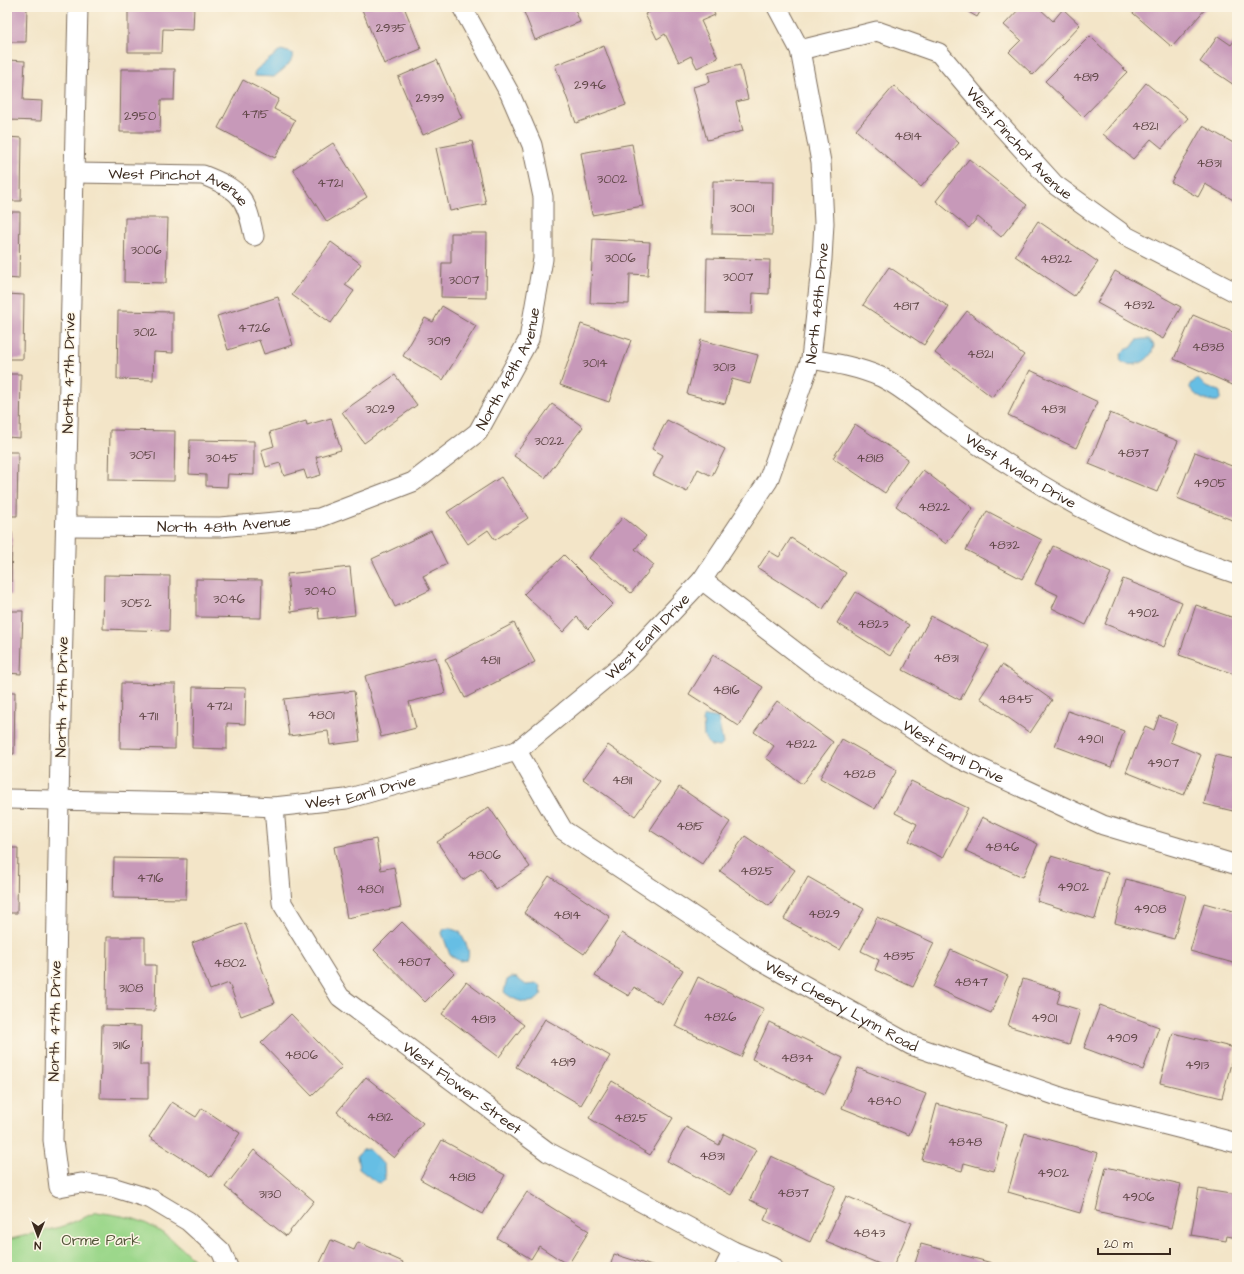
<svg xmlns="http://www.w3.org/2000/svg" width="1244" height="1274" viewBox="0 0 1244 1274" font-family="'Architects Daughter',sans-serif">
  <rect width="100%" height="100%" fill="#fcf5e5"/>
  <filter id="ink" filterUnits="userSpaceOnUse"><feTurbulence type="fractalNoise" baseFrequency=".025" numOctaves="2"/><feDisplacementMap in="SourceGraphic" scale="8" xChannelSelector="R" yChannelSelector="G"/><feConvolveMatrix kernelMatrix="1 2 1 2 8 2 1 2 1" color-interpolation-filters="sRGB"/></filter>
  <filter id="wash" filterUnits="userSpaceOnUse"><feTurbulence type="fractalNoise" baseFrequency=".012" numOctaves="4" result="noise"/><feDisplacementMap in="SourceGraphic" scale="16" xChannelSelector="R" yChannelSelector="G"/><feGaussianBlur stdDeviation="0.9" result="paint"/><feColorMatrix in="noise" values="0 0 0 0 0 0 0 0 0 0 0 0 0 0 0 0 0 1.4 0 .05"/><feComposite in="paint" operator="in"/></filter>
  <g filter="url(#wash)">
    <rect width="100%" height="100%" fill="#f3e5c8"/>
    <path fill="#9cd78b" stroke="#6c8054" d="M97,1212C108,1214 120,1215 131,1218C157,1225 183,1247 200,1267H7V1240L64,1226Z"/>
    <g fill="#66bee4" stroke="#507481">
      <path d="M281,50L292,53C295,62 281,71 274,77L255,76L254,73L257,69Z"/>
      <path d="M1143,339H1149L1154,345C1152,360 1137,368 1123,363L1120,360C1121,352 1124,349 1131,348L1137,340Z"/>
      <path d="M1198,379L1206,387L1220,391L1221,398L1218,401C1206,402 1197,398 1190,388V384Z"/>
      <path d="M707,716L718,718L723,744L720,747L711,746L704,737L703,717Z"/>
      <path d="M449,928L460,932C464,941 472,951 467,960L459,961L450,955L442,933L444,929Z"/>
      <path d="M512,977L517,978L526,985L537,984L540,985L542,993C534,1009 514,1001 504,992L507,980Z"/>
      <path d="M369,1149L384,1165L385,1180L381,1183L376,1182L359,1169L357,1156L363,1150Z"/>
    </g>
    <g id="blocks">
      <g fill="#c799b9">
        <path d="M7,7H27L26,42H7Z"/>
        <path d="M128,7H194L193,30L163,29L162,52H128Z"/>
        <path d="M361,7H404L421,49L384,64Z"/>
        <path d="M522,7H574L580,22L535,40Z"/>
        <path d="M661,7H711L715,15L701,21L718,58L697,68L691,56L679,62L665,34L657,39L645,14Z"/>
        <path d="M960,7H983L977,17Z"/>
        <path d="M1021,7H1038L1053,21L1063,9L1080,25L1033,75L1009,52L1021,40L1004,25Z"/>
        <path d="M1126,7H1207L1172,47Z"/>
        <path d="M1090,36L1127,72L1083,117L1045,81Z"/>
        <path d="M1218,36L1231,45L1237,37V87L1200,62Z"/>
        <path d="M604,46L626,105L576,123L555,65Z"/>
        <path d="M7,60L25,61L23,100L42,101L41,121L7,120Z"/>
        <path d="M437,60L462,118L423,135L398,77Z"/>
        <path d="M740,65L748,99L736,102L743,131L707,140L693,87L710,82L708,73Z"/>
        <path d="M121,69H175L174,100H161L160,132H120Z"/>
        <path d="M243,80L279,99L274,109L295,120L275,158L218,128Z"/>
        <path d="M1146,83L1188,118L1162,148L1151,139L1133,159L1103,134Z"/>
        <path d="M894,86L959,143L921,187L856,130Z"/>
        <path d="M1203,126L1237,145V202L1205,184L1198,197L1171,182Z"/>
        <path d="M7,137L22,138L21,201H7Z"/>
        <path d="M472,141L486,204L450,211L436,148Z"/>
        <path d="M333,143L367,197L327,222L293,169Z"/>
        <path d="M632,144L643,206L592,215L581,153Z"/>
        <path d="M969,159L1027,205L1001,237L978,217L969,228L936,201Z"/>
        <path d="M713,181L773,182L772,235L712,234Z"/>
        <path d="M7,212H20L19,279L7,278Z"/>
        <path d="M125,218H168L166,283L124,282Z"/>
        <path d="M1038,221L1098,262L1074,296L1015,256Z"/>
        <path d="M451,233H487L486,298L441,297L442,263H451Z"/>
        <path d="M593,239L650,242L648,275L630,274L629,304L590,303Z"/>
        <path d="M331,242L361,264L345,285L354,291L331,323L292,295Z"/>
        <path d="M707,258L770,260L769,294L753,293L752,314L706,313Z"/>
        <path d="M889,267L949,307L924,345L863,305Z"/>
        <path d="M1115,271L1181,307L1163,339L1097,303Z"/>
        <path d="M7,294L24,295L23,359H7Z"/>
        <path d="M278,297L293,345L264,354L259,340L228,350L217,316Z"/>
        <path d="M442,306L476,326L443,380L403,356L425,318L433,322Z"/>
        <path d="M118,311L173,312V353L154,352L153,380L117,379Z"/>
        <path d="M967,311L1024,355L992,397L935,353Z"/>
        <path d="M1193,315L1237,334V387L1174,359Z"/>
        <path d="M581,324L631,340L609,402L560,385Z"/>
        <path d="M701,340L758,355L750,384L732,379L725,404L687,394Z"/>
        <path d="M1030,370L1098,402L1076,448L1008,415Z"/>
        <path d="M7,374H21L20,438L7,437Z"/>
        <path d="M395,375L417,405L364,443L342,412Z"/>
        <path d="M552,404L583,427L545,478L514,456Z"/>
        <path d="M1110,413L1178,441L1157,492L1089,464Z"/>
        <path d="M331,418L341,450L316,457L321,475L307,479L304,470L284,476L280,463L266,467L261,450L274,446L270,432L306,421L307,425Z"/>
        <path d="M667,420L725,449L712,476L698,469L687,492L653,475L663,455L652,449Z"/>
        <path d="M855,424L908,459L885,493L833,458Z"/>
        <path d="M110,430L175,431L174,481L109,480Z"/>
        <path d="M190,440L254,441V475L228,474L227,487L206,486V475L189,474Z"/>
        <path d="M7,452H18L17,516H7Z"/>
        <path d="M1195,452L1237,468V522L1177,498Z"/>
        <path d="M923,470L973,508L946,544L896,506Z"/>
        <path d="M501,477L528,518L495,540L488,530L468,544L447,512Z"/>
        <path d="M987,511L1042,540L1022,579L966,550Z"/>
        <path d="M623,517L646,536L635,549L654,565L631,593L589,558Z"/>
        <path d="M431,531L447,564L423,576L430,590L395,607L372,559Z"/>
        <path d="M7,532H12L11,595H7Z"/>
        <path d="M791,538L846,573L823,609L758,568L769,551L779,557Z"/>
        <path d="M1053,546L1111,573L1086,625L1052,608L1058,595L1035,584Z"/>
        <path d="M564,555L613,604L588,629L577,617L563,632L524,594Z"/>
        <path d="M350,567L355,615L319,619L318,608L291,612L287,574Z"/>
        <path d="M104,575L170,576L169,631L103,629Z"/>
        <path d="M196,579L262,580L261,618L196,617Z"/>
        <path d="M1123,579L1182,602L1164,647L1105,624Z"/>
        <path d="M856,592L909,625L890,656L837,623Z"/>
        <path d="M1196,605L1237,619V675L1179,655Z"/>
        <path d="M7,611H23L21,674L7,673Z"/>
        <path d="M931,616L989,646L960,700L903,670Z"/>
        <path d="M514,623L535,662L465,698L445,659Z"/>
        <path d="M713,655L763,687L739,726L689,694Z"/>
        <path d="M436,657L445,693L409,702L416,728L381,737L365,676Z"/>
        <path d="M1002,665L1052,700L1030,733L980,698Z"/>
        <path d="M121,683L176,684L175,749L120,748Z"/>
        <path d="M193,687L246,688L245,724L227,723V749L192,748Z"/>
        <path d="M354,691L360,741L330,745L328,731L289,736L284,699Z"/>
        <path d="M7,692H15L14,754H7Z"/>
        <path d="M777,701L833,742L802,784L766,758L774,746L754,732Z"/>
        <path d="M1068,711L1124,731L1111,767L1055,746Z"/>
        <path d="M1159,716L1177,723L1170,742L1201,755L1184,795L1126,772L1145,726L1154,730Z"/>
        <path d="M842,739L897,770L875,809L820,778Z"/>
        <path d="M608,745L660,782L635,816L583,779Z"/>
        <path d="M1216,755L1237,760V812L1204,804Z"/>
        <path d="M911,781L968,808L943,858L909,841L917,824L895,813Z"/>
        <path d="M679,787L730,822L702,864L650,830Z"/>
        <path d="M489,807L530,867L496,890L481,868L463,880L437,842Z"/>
        <path d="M982,817L1038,844L1023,877L966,851Z"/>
        <path d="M745,836L795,870L769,906L720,871Z"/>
        <path d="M376,839L381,870L394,867L401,907L347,918L334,847Z"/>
        <path d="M7,848H18L17,913H7Z"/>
        <path d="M1051,856L1108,873L1095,919L1037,901Z"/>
        <path d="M114,858L187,859L186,899L113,898Z"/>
        <path d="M549,876L610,917L584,954L524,913Z"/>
        <path d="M808,877L864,909L840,950L784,919Z"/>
        <path d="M1126,879L1186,895L1174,939L1115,923Z"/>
        <path d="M1204,903L1237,912V964L1190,951Z"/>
        <path d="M877,917L934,943L913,987L875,970L879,960L861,951Z"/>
        <path d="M402,922L454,973L425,1002L374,950Z"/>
        <path d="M245,923L275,1003L241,1016L229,983L210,990L192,943Z"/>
        <path d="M622,933L683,970L662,1004L634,987L629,996L595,976Z"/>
        <path d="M107,937H145V965H156L155,1011L106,1010Z"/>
        <path d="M951,950L1008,976L991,1013L933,987Z"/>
        <path d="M698,977L764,1009L741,1057L675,1026Z"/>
        <path d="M1023,979L1061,991L1057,1003L1080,1010L1069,1045L1008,1026Z"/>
        <path d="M466,982L524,1025L499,1057L442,1014Z"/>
        <path d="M7,1000H9L8,1020H7Z"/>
        <path d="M1100,1005L1159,1027L1143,1070L1084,1048Z"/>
        <path d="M291,1014L342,1067L312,1096L261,1043Z"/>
        <path d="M545,1019L610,1056L581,1105L516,1067Z"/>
        <path d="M769,1022L843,1058L825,1094L752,1059Z"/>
        <path d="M102,1025L141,1026L140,1065H148V1099L100,1098Z"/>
        <path d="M1173,1033L1235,1048L1222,1098L1160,1083Z"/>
        <path d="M858,1068L926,1094L909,1135L842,1108Z"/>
        <path d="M366,1077L423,1123L394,1158L337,1112Z"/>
        <path d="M612,1081L673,1118L650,1155L589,1118Z"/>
        <path d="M172,1102L196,1117L202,1108L240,1133L211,1177L149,1137Z"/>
        <path d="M937,1104L1007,1124L994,1171L964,1163L962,1171L922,1160Z"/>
        <path d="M686,1127L719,1145L724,1134L756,1150L731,1195L667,1161Z"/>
        <path d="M1025,1133L1098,1153L1080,1213L1008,1192Z"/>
        <path d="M442,1140L505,1175L483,1214L420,1179Z"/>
        <path d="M254,1150L314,1201L286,1236L225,1187Z"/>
        <path d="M771,1156L836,1186L810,1242L764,1220L769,1209L750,1200Z"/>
        <path d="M1106,1167L1181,1184L1171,1228L1096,1211Z"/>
        <path d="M1199,1189L1237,1195V1238L1227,1236L1226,1241L1191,1235Z"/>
        <path d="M527,1192L589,1231L568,1265L539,1246L531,1259L497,1238Z"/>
        <path d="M846,1196L912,1223L893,1267H887L826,1242Z"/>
        <path d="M331,1240L354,1250L358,1242L403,1262L401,1267H318Z"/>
        <path d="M921,1244L992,1263L991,1267H914Z"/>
        <path d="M614,1254L655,1267H610Z"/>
      </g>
    </g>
  </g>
  <g filter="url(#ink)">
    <use href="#blocks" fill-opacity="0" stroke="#7b6b5a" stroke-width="1"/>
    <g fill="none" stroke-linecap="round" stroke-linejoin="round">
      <defs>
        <g id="street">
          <path d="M78,7L59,799L53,1140L59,1187L81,1183L112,1187L151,1199L188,1221L221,1251L228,1267"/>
          <path id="s1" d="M800,50L877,31L939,53L987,110L1054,184L1126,236L1237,293"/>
          <path id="s2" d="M74,173L203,175C241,190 246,197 254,236"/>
          <path id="s3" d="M811,359C834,363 858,367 881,377C902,387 919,403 938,417C961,434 986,450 1011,466C1081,512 1158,548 1237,574"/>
          <path id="s4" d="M66,526L220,527L319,518L413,482L478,432L529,339L543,259V197L532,145L510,94L462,7"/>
          <path id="s5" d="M702,580L814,666L954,756L1103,825L1237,865"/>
          <path id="s6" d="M517,751L563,830L759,960L911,1045L1072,1101L1237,1143"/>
          <path id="s7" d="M7,799L194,803L274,807L346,799L517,751L624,663L702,580L768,481L811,359L822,259L824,223L821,162L800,50L777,7"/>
          <path id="s8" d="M274,807L282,903L340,997L548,1152L733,1251L772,1267"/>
          <path d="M725,1267L733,1251"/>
        </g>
      </defs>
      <use href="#street" stroke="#7b6b5a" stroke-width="21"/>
      <use href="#street" stroke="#fff" stroke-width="19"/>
    </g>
  </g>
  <g text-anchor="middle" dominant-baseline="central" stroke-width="3" stroke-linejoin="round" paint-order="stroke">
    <g font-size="13" fill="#5e4645">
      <text x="391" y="28">2935</text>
      <text x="1086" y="77">4819</text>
      <text x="590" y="85">2946</text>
      <text x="430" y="98">2939</text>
      <text x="255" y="114">4715</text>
      <text x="140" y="116">2950</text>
      <text x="1145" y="126">4821</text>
      <text x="908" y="136">4814</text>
      <text x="1209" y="163">4831</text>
      <text x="612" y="179">3002</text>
      <text x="330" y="183">4721</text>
      <text x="742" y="208">3001</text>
      <text x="146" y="250">3006</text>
      <text x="620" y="258">3006</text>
      <text x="1056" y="259">4822</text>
      <text x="738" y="277">3007</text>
      <text x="464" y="280">3007</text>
      <text x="1139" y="305">4832</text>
      <text x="906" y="306">4817</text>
      <text x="254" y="328">4726</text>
      <text x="145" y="332">3012</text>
      <text x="439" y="341">3019</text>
      <text x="1208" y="347">4838</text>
      <text x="980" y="354">4821</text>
      <text x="595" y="363">3014</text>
      <text x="724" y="367">3013</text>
      <text x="380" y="409">3029</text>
      <text x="1053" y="409">4831</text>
      <text x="549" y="441">3022</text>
      <text x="1133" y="453">4837</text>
      <text x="142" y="455">3051</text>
      <text x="222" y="458">3045</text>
      <text x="870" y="458">4818</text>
      <text x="1210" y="483">4905</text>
      <text x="934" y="507">4822</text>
      <text x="1004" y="545">4832</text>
      <text x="320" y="591">3040</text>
      <text x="229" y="599">3046</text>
      <text x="136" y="603">3052</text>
      <text x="1143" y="613">4902</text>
      <text x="873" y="624">4823</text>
      <text x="946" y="658">4831</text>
      <text x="490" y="660">4811</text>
      <text x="726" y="690">4816</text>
      <text x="1016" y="699">4845</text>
      <text x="219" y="706">4721</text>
      <text x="321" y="715">4801</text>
      <text x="148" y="716">4711</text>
      <text x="1090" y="739">4901</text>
      <text x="801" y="744">4822</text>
      <text x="1163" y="763">4907</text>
      <text x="859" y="774">4828</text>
      <text x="622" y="780">4811</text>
      <text x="690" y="826">4815</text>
      <text x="1002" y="847">4846</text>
      <text x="484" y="855">4806</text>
      <text x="757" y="871">4825</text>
      <text x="150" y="878">4716</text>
      <text x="1073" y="887">4902</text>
      <text x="370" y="889">4801</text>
      <text x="1150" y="909">4908</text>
      <text x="824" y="914">4829</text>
      <text x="567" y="915">4814</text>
      <text x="899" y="956">4835</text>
      <text x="414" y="962">4807</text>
      <text x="230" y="963">4802</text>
      <text x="971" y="982">4847</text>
      <text x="131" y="988">3108</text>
      <text x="720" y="1017">4826</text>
      <text x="1044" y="1018">4901</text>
      <text x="483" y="1019">4813</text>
      <text x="1122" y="1038">4909</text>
      <text x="121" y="1045">3116</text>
      <text x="301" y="1055">4806</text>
      <text x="797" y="1058">4834</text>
      <text x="563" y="1062">4819</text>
      <text x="1197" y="1065">4913</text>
      <text x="884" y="1101">4840</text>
      <text x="380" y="1117">4812</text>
      <text x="631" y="1118">4825</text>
      <text x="965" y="1142">4848</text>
      <text x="712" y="1156">4831</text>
      <text x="1053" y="1173">4902</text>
      <text x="462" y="1177">4818</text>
      <text x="793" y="1193">4837</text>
      <text x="270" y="1194">3130</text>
      <text x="1138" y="1197">4906</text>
      <text x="869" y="1233">4843</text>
    </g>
    <g font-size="15" fill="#3b2a1e" stroke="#fcf5e5">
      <text stroke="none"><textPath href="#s1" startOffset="266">West Pinchot Avenue</textPath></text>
      <text stroke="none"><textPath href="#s2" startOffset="108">West Pinchot Avenue</textPath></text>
      <text stroke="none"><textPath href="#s7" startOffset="1074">North 48th Drive</textPath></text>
      <text stroke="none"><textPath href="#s4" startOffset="507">North 48th Avenue</textPath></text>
      <text transform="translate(69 373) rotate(-89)">North 47th Drive</text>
      <text stroke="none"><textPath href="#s3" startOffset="241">West Avalon Drive</textPath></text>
      <text stroke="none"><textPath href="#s4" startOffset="158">North 48th Avenue</textPath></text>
      <text stroke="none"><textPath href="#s7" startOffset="691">West Earll Drive</textPath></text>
      <text transform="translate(62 697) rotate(-89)">North 47th Drive</text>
      <text stroke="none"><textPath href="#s5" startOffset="305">West Earll Drive</textPath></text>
      <text stroke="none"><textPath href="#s7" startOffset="355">West Earll Drive</textPath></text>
      <text stroke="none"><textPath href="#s6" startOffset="421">West Cheery Lynn Road</textPath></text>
      <text transform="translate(55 1021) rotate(-89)">North 47th Drive</text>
      <text stroke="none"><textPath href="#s8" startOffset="359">West Flower Street</textPath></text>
    </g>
    <g font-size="15" fill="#535539" stroke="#fcf5e5">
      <text x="101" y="1240">Orme Park</text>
    </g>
  </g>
  <rect width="1244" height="1274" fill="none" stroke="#fcf5e5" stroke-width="24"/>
  <g transform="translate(38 1236) rotate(181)" stroke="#fcf5e5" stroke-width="3" paint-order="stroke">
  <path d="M0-3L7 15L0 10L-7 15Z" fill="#3b2a1e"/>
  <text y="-6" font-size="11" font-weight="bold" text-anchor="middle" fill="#3b2a1e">N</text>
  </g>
  <path d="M1098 1248v6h72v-6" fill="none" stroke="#3b2a1e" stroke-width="2"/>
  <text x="1104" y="1248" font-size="12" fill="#3b2a1e" stroke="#fcf5e5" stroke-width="3" paint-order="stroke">20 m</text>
</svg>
